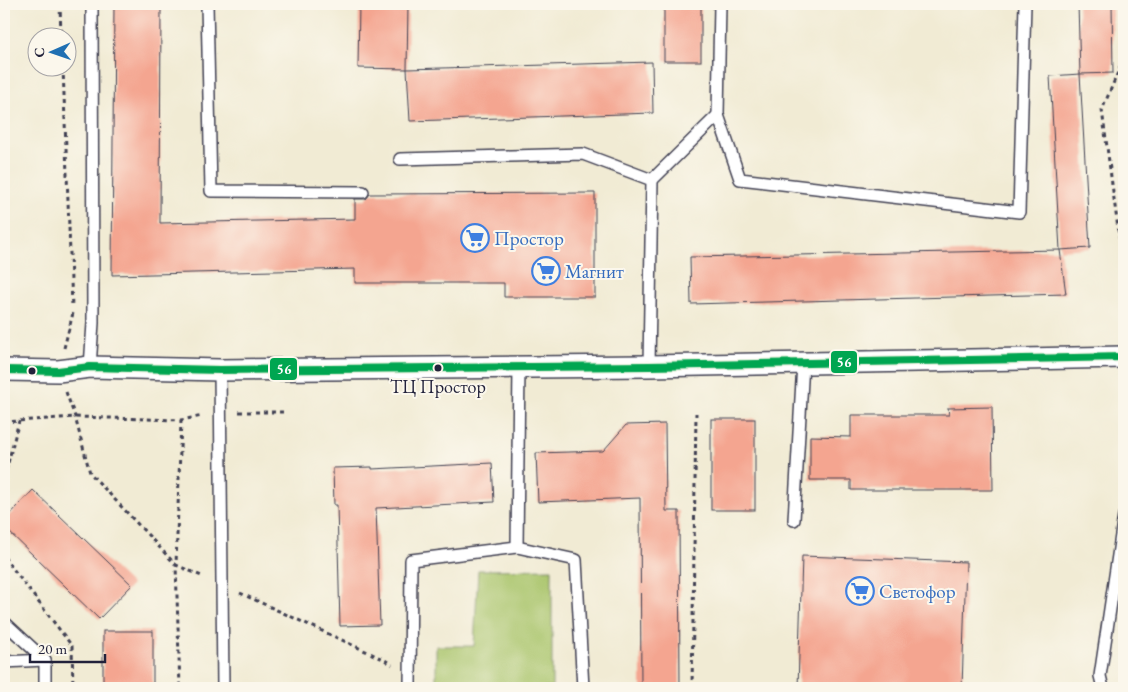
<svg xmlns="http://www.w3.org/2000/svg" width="1128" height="692" viewBox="0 0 1128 692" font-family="'EB Garamond',serif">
  <rect width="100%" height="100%" fill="#fbf7ec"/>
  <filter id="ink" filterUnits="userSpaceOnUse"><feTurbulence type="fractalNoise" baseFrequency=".02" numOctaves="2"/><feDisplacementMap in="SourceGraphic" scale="10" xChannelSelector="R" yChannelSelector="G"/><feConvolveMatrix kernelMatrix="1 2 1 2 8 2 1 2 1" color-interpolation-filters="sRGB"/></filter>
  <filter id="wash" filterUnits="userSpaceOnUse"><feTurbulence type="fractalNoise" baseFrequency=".0096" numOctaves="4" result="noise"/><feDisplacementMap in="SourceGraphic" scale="20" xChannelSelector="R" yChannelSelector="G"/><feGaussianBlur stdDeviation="1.12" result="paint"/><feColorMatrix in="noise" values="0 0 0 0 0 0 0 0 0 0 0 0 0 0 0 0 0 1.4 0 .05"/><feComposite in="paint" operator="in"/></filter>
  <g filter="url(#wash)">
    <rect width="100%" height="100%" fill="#f1ebd4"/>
    <path fill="#a9c46b" stroke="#667353" d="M552,569V688H436V646H474L478,570Z"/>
    <g id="blocks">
      <g fill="#f4a590">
        <path d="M114,4H161L160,223L355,219V199H366L370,194L595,193V297H504V283H355V269L112,275Z"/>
        <path d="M359,4H408L407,69L358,68Z"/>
        <rect x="664" y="4" width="37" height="57"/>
        <path d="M1078,4H1112L1113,73L1080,74Z"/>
        <path d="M652,62L653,113L410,121L407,69Z"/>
        <path d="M1080,74L1090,248L1060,250L1050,76Z"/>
        <path d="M1060,250L1066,294L691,304L690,257Z"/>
        <path d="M992,407L993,490H851V480H810V436L851,437V415H949L948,408Z"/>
        <rect x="711" y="419" width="44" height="91"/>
        <path d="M665,424L666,511H679L680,688H641L640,498L538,502L536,453L603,451L626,425Z"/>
        <path d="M492,463L494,502L376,508L380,625L340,626L337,505H334L333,468L372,467V469Z"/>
        <path d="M33,490L132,585L99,619L4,527V521Z"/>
        <path d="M802,556L966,562L962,688H798Z"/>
        <rect x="103" y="631" width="50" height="57"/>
      </g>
    </g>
  </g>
  <g filter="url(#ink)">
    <use href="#blocks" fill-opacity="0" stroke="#414052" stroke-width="1"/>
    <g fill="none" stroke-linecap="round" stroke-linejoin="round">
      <defs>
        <g id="service">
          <path d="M207,4L211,191L363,192"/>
          <path d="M720,4L718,115L740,179L1019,212L1025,4"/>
          <path d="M400,159L583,154L652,180L649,366"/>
          <path d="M652,180L718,115"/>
          <path d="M519,366L517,547L576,560L583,688"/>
          <path d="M90,367L93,323L92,4"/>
          <path d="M220,370L223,688"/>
          <path d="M794,520L803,363"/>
          <path d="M4,622L45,660L4,662"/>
          <path d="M45,688V660"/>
          <path d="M410,688L411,560L517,547"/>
          <path d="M1103,688L1100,676L1124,515"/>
        </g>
        <path id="minor" d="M4,370L58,371L90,367L220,370L649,366L1124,357"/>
      </defs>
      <use href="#service" stroke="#414052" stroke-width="14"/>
      <use href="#minor" stroke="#414052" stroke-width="24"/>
      <g stroke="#414052" stroke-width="3" stroke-dasharray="4 4" stroke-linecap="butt">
        <path d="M60,4L61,38"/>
        <path d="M1124,58L1102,110L1124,273"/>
        <path d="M63,68L72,307"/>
        <path d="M64,348L73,313"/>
        <path d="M66,392L75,417L90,473L176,565L180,688"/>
        <path d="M239,412H283"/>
        <path d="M181,420L176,565L204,577"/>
        <path d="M4,422L75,417L181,420L203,416"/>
        <path d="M4,478L19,421"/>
        <path d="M4,557L72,646L73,688"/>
        <path d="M240,593L385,660L392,665"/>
        <path d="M692,688L696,413"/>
      </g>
      <use href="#service" stroke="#fff" stroke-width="11"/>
      <use href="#minor" stroke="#fff" stroke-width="21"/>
      <defs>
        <path id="bus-1" d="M4,370L58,371L90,367L220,370L649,366L1124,357"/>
      </defs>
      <use href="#bus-1" stroke="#fbf7ec" stroke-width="11"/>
      <use href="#bus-1" stroke="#00a651" stroke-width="8"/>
    </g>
  </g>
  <defs>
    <symbol id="supermarket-ring" viewBox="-11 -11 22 22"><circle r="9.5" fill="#fbf7ec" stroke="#3f7fe0" stroke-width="1.5"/><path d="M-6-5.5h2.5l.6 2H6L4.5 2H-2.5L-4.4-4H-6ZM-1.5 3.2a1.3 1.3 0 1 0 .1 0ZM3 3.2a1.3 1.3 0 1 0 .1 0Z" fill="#3f7fe0"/></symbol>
  </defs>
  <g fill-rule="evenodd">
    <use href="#supermarket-ring" x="459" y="222" width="32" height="32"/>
    <use href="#supermarket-ring" x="530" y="255" width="32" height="32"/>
    <use href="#supermarket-ring" x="844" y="575" width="32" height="32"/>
  </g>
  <g fill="#22223b" stroke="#fbf7ec" stroke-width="2">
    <circle cx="438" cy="368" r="4.5"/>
    <circle cx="32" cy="371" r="4.5"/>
  </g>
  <g text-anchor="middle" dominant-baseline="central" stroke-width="4" stroke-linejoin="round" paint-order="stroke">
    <g font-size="18" fill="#22223b" stroke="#fbf7ec">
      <text x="438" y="386">ТЦ Простор</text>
    </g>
    <g font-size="19" fill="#366cbe" stroke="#fbf7ec" text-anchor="start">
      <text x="494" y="238">Простор</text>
      <text x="565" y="271">Магнит</text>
      <text x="879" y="591">Светофор</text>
    </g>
  </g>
  <g stroke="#fbf7ec" stroke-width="2">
    <rect x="830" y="350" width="28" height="24" rx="5" fill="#00a651"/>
    <rect x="269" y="357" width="29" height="24" rx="5" fill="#00a651"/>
  </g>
  <g font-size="14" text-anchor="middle" font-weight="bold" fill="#fff">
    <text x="844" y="367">56</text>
    <text x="284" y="374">56</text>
  </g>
  <rect width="1128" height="692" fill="none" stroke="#fbf7ec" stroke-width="20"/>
  <g transform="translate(52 52) rotate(268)"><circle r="24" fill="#fbf7ec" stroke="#a4a2a5"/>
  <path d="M0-4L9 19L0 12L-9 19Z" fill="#1f6fb2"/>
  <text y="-8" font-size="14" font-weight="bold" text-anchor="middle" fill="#22223b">С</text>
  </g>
  <path d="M30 654v8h75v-8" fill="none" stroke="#22223b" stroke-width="2.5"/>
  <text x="38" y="654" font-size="15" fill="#22223b" stroke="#fbf7ec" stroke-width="4" paint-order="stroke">20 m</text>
</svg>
